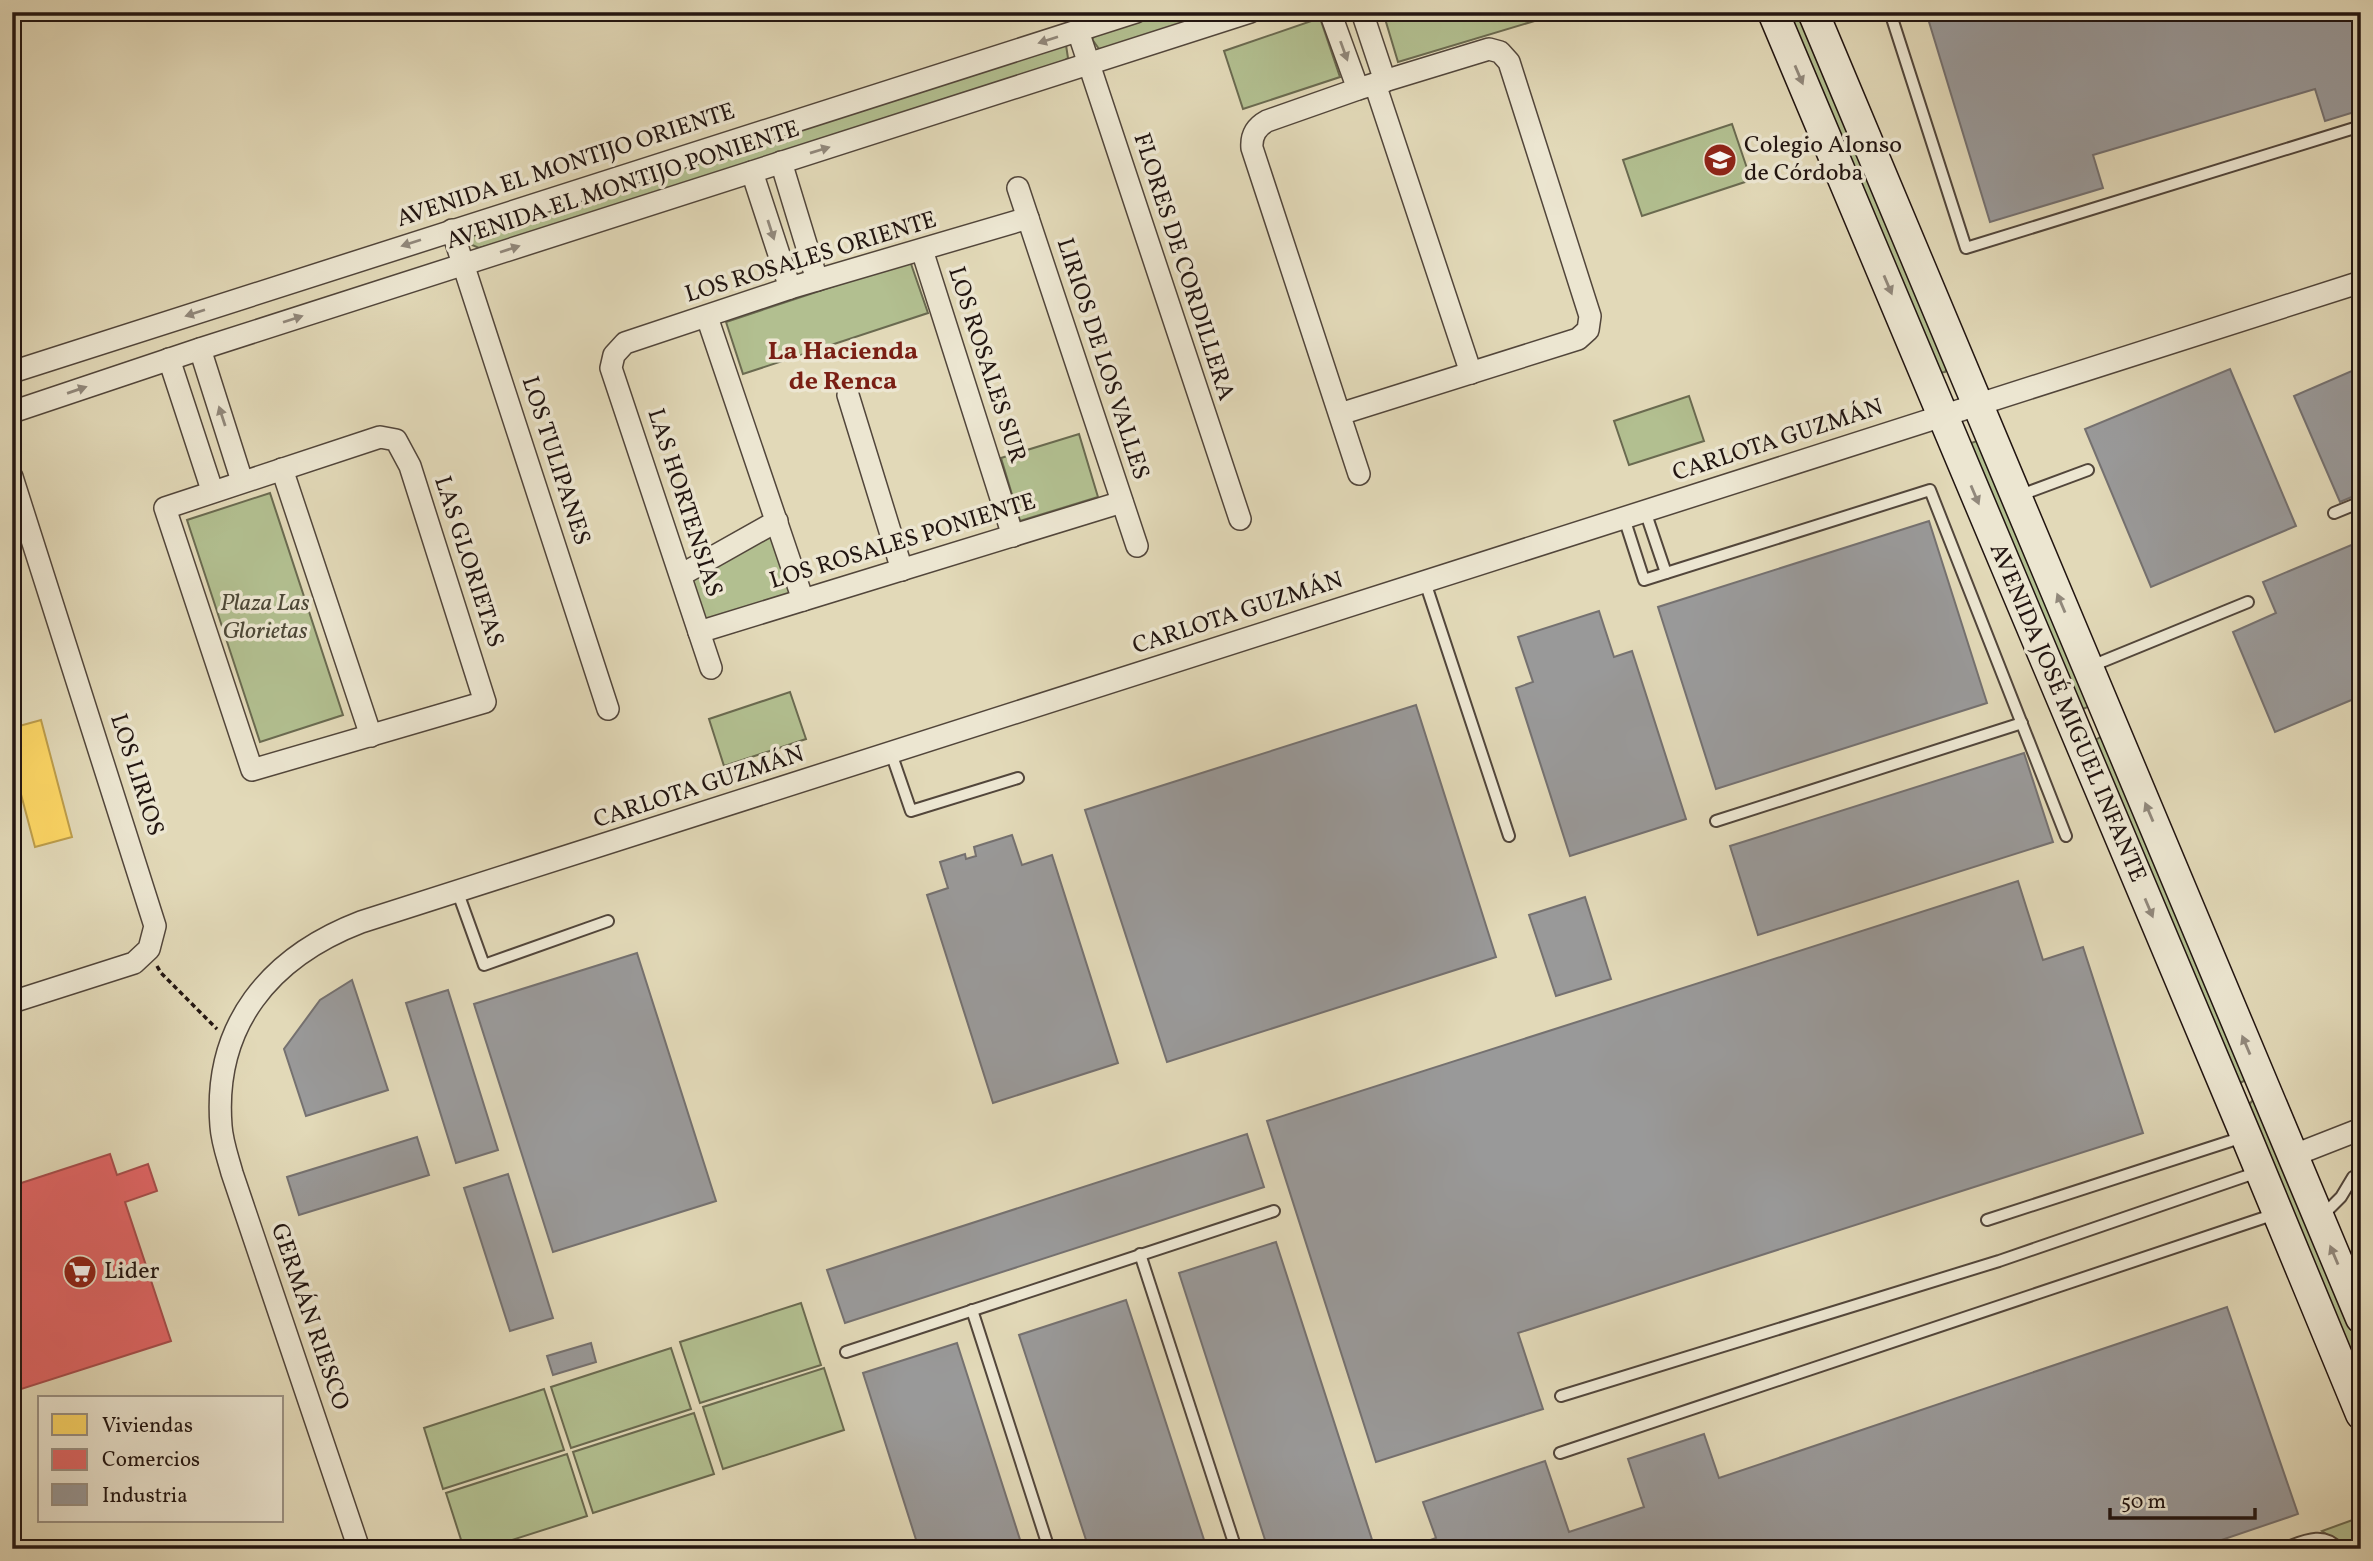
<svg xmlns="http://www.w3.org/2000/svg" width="2373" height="1561" viewBox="0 0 2373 1561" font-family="Vollkorn,serif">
  <rect width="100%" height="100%" fill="#e2d9b8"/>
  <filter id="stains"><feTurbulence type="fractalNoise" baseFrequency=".00286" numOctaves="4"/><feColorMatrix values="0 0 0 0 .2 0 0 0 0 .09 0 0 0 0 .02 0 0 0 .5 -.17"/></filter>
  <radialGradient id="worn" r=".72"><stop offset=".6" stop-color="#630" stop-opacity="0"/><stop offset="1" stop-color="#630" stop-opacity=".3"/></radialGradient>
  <g fill="#b2bf90" stroke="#6a6a50" stroke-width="2">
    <path d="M1160,12H1219L1106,48L1099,49L1092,39L1098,32Z"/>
    <path d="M1383,12H1550L1551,16L1398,62Z"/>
    <path d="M1782,12H1804L1950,363L1945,372L1937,373Z"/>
    <path d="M1320,18L1340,77L1243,109L1224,51Z"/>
    <path d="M1066,45L1068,58L1056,65L506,241L479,248L472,245L469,239L471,234Z"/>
    <path d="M1732,124L1751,180L1642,216L1623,160Z"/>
    <path d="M910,261L928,313L743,374L726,322Z"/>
    <path d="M1689,396L1704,441L1629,465L1614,421Z"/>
    <path d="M1079,434L1098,497L1020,521L1001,458Z"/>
    <path d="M1977,441L2093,705L2075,712L1968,444Z"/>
    <path d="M270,493L343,715L260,742L187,520Z"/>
    <path d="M771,532L793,594L705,622L691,577Z"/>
    <path d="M790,692L806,739L724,766L709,719Z"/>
    <path d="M2106,734L2250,1078L2234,1086L2090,743Z"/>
    <path d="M2252,1101H2257L2261,1105L2361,1339V1389L2246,1108Z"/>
    <path d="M801,1303L821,1365L700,1403L680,1342Z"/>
    <path d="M671,1348L691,1409L571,1448L551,1387Z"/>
    <path d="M824,1368L844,1430L723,1469L703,1407Z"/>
    <path d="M544,1389L564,1450L443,1489L424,1428Z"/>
    <path d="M694,1413L714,1474L593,1513L573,1452Z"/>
    <path d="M567,1454L587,1516L484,1549H464L446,1493Z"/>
    <path d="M2361,1517V1549H2351L2349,1543L2344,1547L2322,1531Z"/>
  </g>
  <path fill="#ffd966" stroke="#bd9e4c" stroke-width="2" d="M41,720L72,837L35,847L14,768L12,769V728Z"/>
  <path fill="#e06666" stroke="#a74e4c" stroke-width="2" d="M110,1154L117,1175L148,1164L157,1191L125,1202L171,1341L12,1392V1186Z"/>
  <g fill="#999" stroke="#757170" stroke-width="2">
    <path d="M1926,12H2361V110L2325,121L2315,89L2093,155L2103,188L1990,222Z"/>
    <path d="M2361,367V493L2340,502L2294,396Z"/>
    <path d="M2230,369L2296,526L2151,587L2085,429Z"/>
    <path d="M1929,521L1987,703L1716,789L1658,607Z"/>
    <path d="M2361,541V696L2275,732L2233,632L2276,613L2263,582Z"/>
    <path d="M1599,611L1614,657L1632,651L1686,819L1570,856L1516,688L1533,682L1518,637Z"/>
    <path d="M1416,705L1496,957L1167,1062L1085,810Z"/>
    <path d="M2024,753L2053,842L1758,935L1730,846Z"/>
    <path d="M1012,835L1022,865L1052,855L1118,1063L993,1103L927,895L948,888L940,862L965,854L966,859L976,856L974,847Z"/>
    <path d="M2018,881L2043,960L2083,947L2143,1133L1518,1333L1543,1409L1376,1462L1267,1121Z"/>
    <path d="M1585,897L1611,979L1556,996L1529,915Z"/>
    <path d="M637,953L716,1201L553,1252L474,1004Z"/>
    <path d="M352,980L388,1090L306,1116L284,1049L320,1000Z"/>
    <path d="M448,990L498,1150L456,1163L406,1003Z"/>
    <path d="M1247,1134L1264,1187L845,1323L827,1270Z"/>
    <path d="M417,1137L429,1175L299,1215L287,1177Z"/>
    <path d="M508,1174L553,1318L510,1331L464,1188Z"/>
    <path d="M1276,1242L1375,1549H1268L1179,1273Z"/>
    <path d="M1126,1300L1207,1549H1089L1019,1335Z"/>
    <path d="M2227,1307L2298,1514L2195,1549H1412L1411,1547L1436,1538L1423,1502L1545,1461L1569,1532L1644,1507L1628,1459L1704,1434L1719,1478Z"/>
    <path d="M591,1343L596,1362L553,1375L547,1356Z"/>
    <path d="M957,1343L1023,1549H919L863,1373Z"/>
  </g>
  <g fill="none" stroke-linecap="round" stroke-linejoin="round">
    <defs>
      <g id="lane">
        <path d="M1890,12L1966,248L2361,126"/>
        <path d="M2018,496L2088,470"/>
        <path d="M1645,511L1666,573"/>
        <path d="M2334,513L2361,502"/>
        <path d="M1624,518L1644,580L1930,490L2066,836"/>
        <path d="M1425,582L1509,836"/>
        <path d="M2089,667L2248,602"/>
        <path d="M891,753L911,811L1018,778"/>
        <path d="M1716,821L2022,723"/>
        <path d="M458,893L484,965L608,921"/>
        <path d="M2321,1217L2341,1197L2353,1177L2361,1174"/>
        <path d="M1987,1220L2243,1137"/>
        <path d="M1140,1254L1236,1549"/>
        <path d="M972,1310L1049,1549"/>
        <path d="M846,1352L1274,1211"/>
        <path d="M1561,1396L1999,1261L2258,1172"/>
        <path d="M1560,1453L2275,1214"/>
        <path d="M2282,1549C2302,1542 2323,1530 2339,1549"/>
      </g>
      <g id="street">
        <path d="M1330,12L1358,89"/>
        <path d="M1362,12L1385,81"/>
        <path d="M1078,31L1240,519"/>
        <path d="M1375,84L1471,373"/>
        <path d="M781,162L817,280"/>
        <path d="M752,172L790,288"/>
        <path d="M1018,188L1137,546"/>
        <path d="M452,230L608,709"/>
        <path d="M922,250L1013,536"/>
        <path d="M707,317L803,600"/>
        <path d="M200,349L242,481"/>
        <path d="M169,359L212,490"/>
        <path d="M12,372L1136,12"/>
        <path d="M848,395L902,570"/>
        <path d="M12,412L200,349L1250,12"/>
        <path d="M1340,414L1578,339L1588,330L1590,316L1509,62L1500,52L1489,49L1358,89L1267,121C1256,127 1251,136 1252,148L1359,474"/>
        <path d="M380,437L396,440L410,466L485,702L252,770L165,508Z"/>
        <path d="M282,469L371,736"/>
        <path d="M12,477L155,926L149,949L134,963L12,1002"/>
        <path d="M681,575L777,521"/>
        <path d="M699,632L1122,502"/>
        <path d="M711,668L611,368L614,355L625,343L790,288L1028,218"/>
        <path d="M2292,1156L2361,1129"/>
        <path d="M359,1549L232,1173C228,1158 222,1142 221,1126C213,1025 270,957 361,922L2361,282"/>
      </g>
      <g id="secondary">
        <path d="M1773,12L2246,1136L2361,1414"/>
        <path d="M1813,12L2361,1318"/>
      </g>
    </defs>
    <use href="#lane" stroke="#52463b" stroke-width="14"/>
    <use href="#street" stroke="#52463b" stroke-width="24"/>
    <use href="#secondary" stroke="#221511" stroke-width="33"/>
    <path stroke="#221511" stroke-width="3.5" stroke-dasharray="5 3.5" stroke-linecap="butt" d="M157,966L161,973L217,1029"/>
    <use href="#lane" stroke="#ece6d1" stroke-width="10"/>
    <use href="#street" stroke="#ece6d1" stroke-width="21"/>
    <use href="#secondary" stroke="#ece6d1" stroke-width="30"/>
  </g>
  <defs><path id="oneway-solid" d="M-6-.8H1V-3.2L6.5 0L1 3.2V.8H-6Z" transform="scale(1.75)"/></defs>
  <g fill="#91887b">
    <use href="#oneway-solid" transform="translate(1048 40) rotate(162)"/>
    <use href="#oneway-solid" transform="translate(1344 51) rotate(70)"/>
    <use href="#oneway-solid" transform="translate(1799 75) rotate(67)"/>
    <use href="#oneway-solid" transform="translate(820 150) rotate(-17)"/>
    <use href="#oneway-solid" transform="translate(771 230) rotate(72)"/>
    <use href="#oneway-solid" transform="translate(411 243) rotate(162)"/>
    <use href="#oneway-solid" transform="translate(510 249) rotate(-18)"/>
    <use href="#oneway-solid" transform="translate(1888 285) rotate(67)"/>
    <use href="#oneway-solid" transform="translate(195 313) rotate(162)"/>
    <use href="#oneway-solid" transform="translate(293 319) rotate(-18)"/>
    <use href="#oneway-solid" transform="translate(77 390) rotate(-19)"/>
    <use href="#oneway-solid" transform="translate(222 416) rotate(-108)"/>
    <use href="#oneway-solid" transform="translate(1975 495) rotate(67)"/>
    <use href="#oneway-solid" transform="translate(2061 603) rotate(-113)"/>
    <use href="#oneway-solid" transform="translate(2149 812) rotate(-113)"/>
    <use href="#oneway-solid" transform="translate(2149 908) rotate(67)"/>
    <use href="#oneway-solid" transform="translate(2246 1045) rotate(-113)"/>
    <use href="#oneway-solid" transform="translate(2334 1255) rotate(-113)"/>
  </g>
  <defs>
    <symbol id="school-disc" viewBox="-11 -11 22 22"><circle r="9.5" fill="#8f2418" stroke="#ece6d1"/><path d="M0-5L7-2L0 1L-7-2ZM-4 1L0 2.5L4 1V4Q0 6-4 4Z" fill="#fff"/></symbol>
    <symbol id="supermarket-disc" viewBox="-11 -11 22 22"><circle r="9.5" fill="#8f2418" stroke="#ece6d1"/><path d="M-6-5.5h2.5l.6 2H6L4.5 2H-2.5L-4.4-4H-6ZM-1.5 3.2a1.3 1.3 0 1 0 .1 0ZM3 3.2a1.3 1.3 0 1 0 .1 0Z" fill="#fff"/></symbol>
  </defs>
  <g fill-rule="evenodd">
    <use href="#school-disc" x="1701" y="141" width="38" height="38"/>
    <use href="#supermarket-disc" x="61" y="1253" width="38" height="38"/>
  </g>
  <g text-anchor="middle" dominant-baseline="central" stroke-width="7" stroke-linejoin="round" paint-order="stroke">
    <g font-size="24" fill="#221511" stroke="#ece6d1" text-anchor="start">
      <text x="1744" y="146">Colegio Alonso<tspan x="1744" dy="28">de Córdoba</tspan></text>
      <text x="104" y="1272">Lider</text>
    </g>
    <g font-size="24" fill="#221511" stroke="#ece6d1">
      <text transform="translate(566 166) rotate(-18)">AVENIDA EL MONTIJO ORIENTE</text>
      <text transform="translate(623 186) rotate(-18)">AVENIDA EL MONTIJO PONIENTE</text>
      <text transform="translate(811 258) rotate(-17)">LOS ROSALES ORIENTE</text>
      <text transform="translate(1183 267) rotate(72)">FLORES DE CORDILLERA</text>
      <text transform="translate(1102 359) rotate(72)">LIRIOS DE LOS VALLES</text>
      <text transform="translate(986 365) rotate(72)">LOS ROSALES SUR</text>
      <text transform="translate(1778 441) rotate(-18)">CARLOTA GUZMÁN</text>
      <text transform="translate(555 461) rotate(72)">LOS TULIPANES</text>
      <text transform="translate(684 503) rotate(72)">LAS HORTENSIAS</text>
      <text transform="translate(903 542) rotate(-17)">LOS ROSALES PONIENTE</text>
      <text transform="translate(468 562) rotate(72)">LAS GLORIETAS</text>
      <text transform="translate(1238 614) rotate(-18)">CARLOTA GUZMÁN</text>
      <text transform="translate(2067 713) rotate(67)">AVENIDA JOSÉ MIGUEL INFANTE</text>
      <text transform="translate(136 775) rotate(72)">LOS LIRIOS</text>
      <text transform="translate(699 788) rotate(-18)">CARLOTA GUZMÁN</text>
      <text transform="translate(309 1317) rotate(71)">GERMÁN RIESCO</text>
    </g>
    <g font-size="24" font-style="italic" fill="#4d4837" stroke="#ece6d1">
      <text x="265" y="604">Plaza Las<tspan x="265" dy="28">Glorietas</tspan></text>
    </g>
    <g font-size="26" font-weight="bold" fill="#7a1f14" stroke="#ece6d1">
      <text x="843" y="352">La Hacienda<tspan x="843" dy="30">de Renca</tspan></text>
    </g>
  </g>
  <rect width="2373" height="1561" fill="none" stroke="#e2d9b8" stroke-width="42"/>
  <rect x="14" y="14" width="2345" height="1533" fill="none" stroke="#221511" stroke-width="3.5"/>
  <rect x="21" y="21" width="2331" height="1519" fill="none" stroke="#221511" stroke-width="2"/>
  <rect x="38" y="1396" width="245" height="126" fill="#ece6d1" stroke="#9b9284" stroke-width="2"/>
  <rect x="52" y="1414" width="35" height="21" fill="#ffd966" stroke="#9b9284" stroke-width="2"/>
  <text x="102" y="1432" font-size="21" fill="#221511">Viviendas</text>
  <rect x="52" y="1449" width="35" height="21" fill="#e06666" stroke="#9b9284" stroke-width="2"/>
  <text x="102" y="1466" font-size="21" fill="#221511">Comercios</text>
  <rect x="52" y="1484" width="35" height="21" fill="#999999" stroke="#9b9284" stroke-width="2"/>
  <text x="102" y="1502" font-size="21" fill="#221511">Industria</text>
  <path d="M2110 1508v10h145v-10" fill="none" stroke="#221511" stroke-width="3.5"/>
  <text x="2121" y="1508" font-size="21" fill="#221511" stroke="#ece6d1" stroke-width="5" paint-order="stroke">50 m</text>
  <rect width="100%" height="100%" filter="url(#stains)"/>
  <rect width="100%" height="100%" fill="url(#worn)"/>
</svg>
